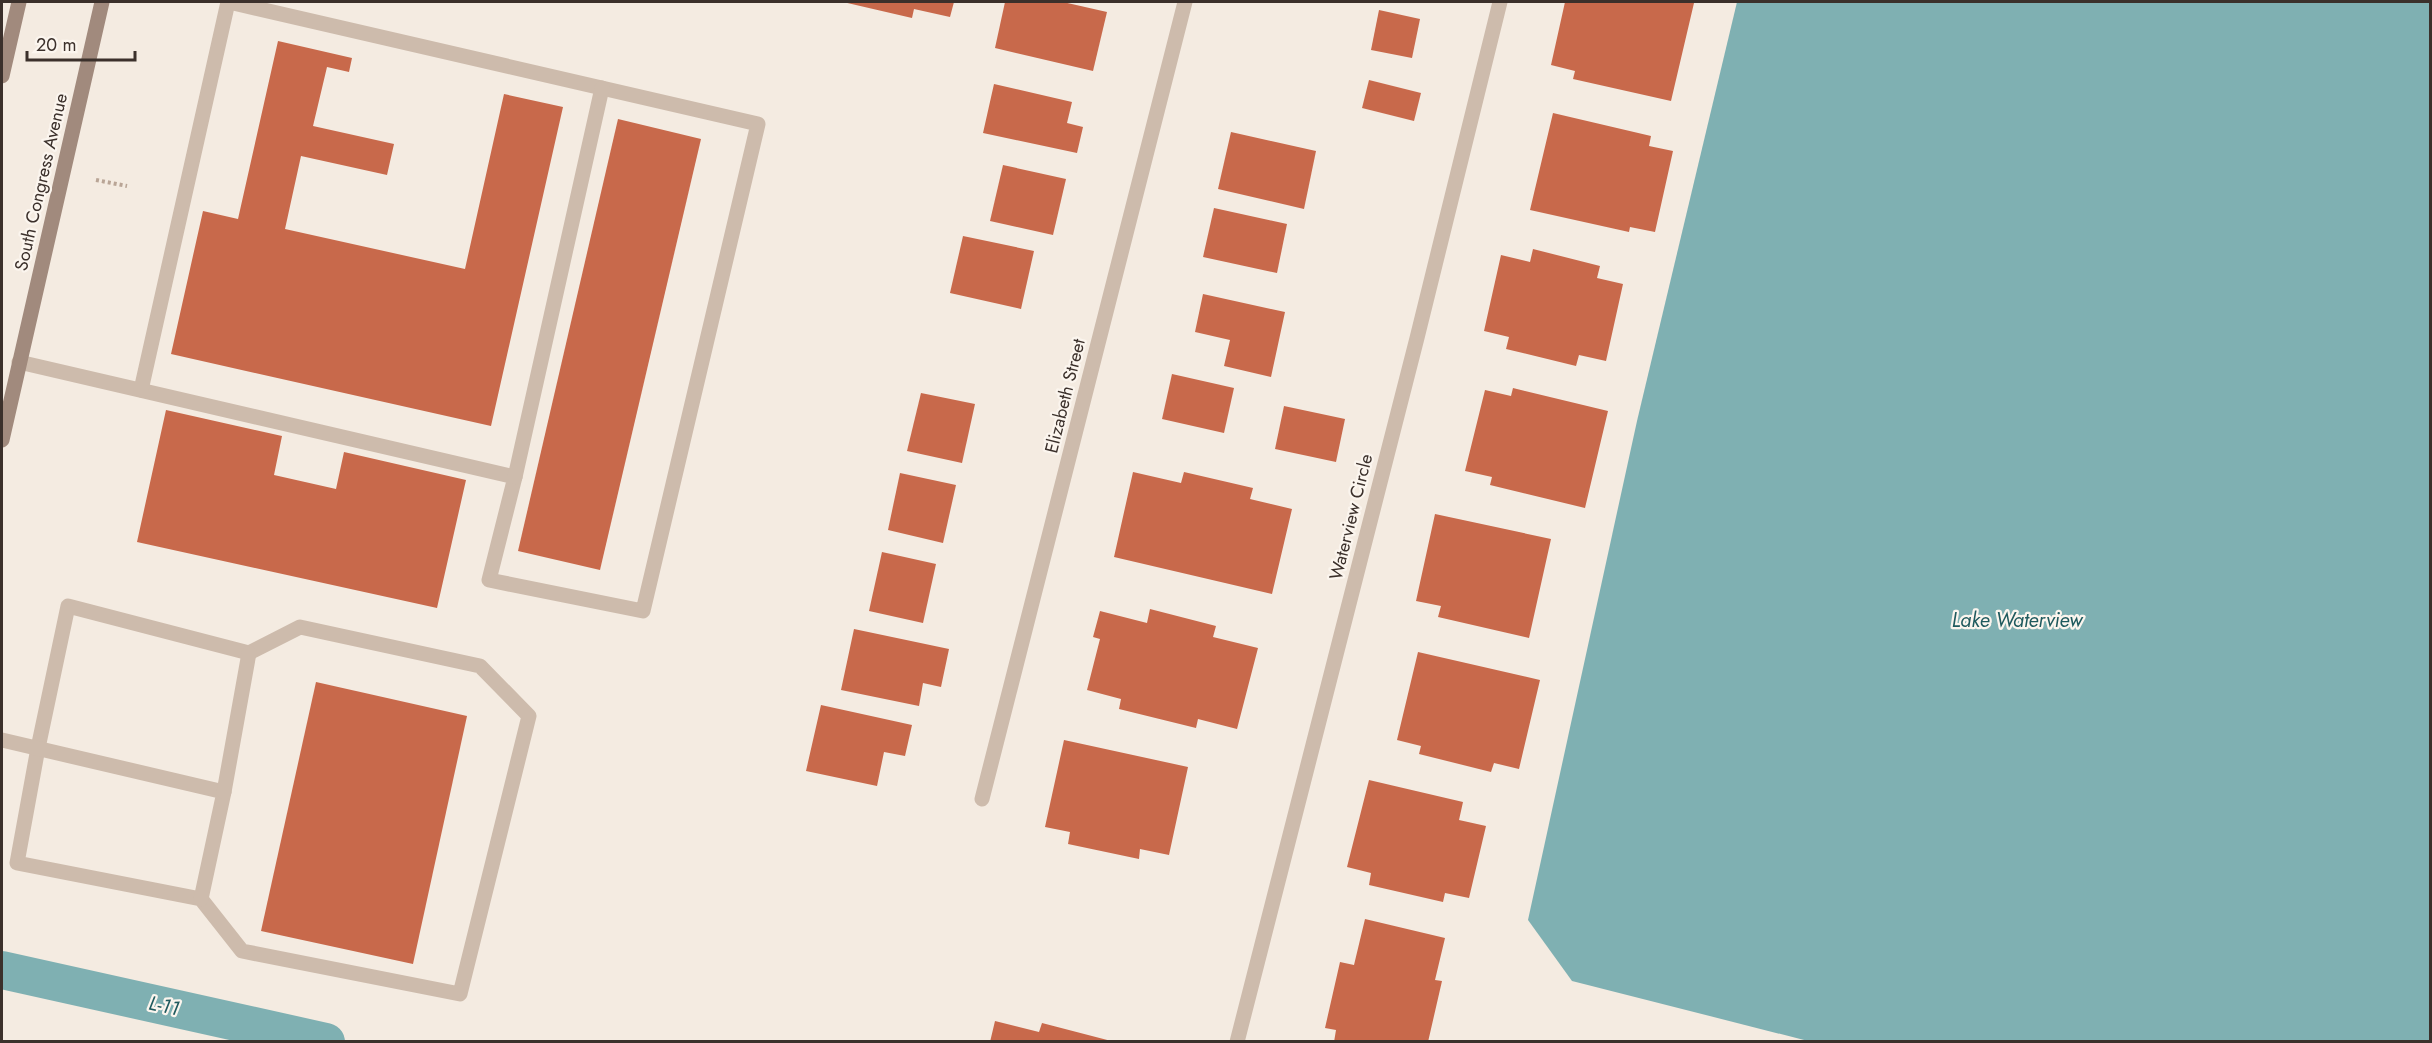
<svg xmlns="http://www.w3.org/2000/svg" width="2432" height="1043" viewBox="0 0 2432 1043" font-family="Jost,sans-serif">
  <rect width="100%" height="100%" fill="#f4ebe1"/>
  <path fill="#7fb0b2" d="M1737,2H2430V1041H1808L1572,981L1528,920L1637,421Z"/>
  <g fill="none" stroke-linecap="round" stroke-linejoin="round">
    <path stroke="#7fb0b2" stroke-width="38" d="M2,970L326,1042"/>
  </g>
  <g fill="#c8694b">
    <path d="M843,2H954L950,17L914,9L912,18Z"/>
    <path d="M1005,2H1063L1107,12L1093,71L995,48Z"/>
    <path d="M1565,2H1686L1694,3L1671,101L1573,79L1575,71L1551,65Z"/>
    <path d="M1379,10L1420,19L1412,58L1371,50Z"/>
    <path d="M278,41L352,58L349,72L327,67L313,126L394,144L387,175L301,156L285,229L465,269L504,94L563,107L491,426L171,354L203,211L238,219Z"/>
    <path d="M1369,80L1421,93L1414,121L1362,108Z"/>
    <path d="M994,84L1072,102L1067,123L1083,127L1077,153L983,133Z"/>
    <path d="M1553,113L1651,136L1649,146L1673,151L1655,232L1630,227L1629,232L1530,210Z"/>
    <path d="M618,119L701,139L600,570L518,551Z"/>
    <path d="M1231,132L1316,151L1304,209L1218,189Z"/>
    <path d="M1003,165L1066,179L1053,235L990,221Z"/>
    <path d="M1214,208L1287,224L1277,273L1203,257Z"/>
    <path d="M963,236L1034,251L1021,309L950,293Z"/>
    <path d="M1533,249L1600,266L1597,278L1623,284L1606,361L1579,355L1576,366L1506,349L1509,337L1484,331L1501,255L1530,262Z"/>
    <path d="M1203,294L1285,312L1271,377L1224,366L1230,340L1195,332Z"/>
    <path d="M1172,374L1234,388L1224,433L1162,419Z"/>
    <path d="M1513,388L1608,411L1585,508L1490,485L1492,477L1465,471L1485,390L1511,396Z"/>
    <path d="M921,393L975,404L962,463L907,451Z"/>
    <path d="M1284,406L1345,419L1336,462L1275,449Z"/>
    <path d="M166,410L282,436L274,475L336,489L344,452L466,480L437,608L137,542Z"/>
    <path d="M1133,472L1181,483L1184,472L1253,488L1250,499L1292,509L1272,594L1114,557Z"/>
    <path d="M900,473L956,485L943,543L888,530Z"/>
    <path d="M1435,514L1551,539L1529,638L1438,617L1441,606L1416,601Z"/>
    <path d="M882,552L936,564L923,623L869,611Z"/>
    <path d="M1150,609L1216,626L1213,637L1258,648L1237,729L1198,719L1196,728L1119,709L1121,699L1087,690L1100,639L1093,637L1100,611L1147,623Z"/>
    <path d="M854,629L949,649L941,687L923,683L919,706L841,690Z"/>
    <path d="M1418,652L1540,680L1519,769L1494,763L1491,772L1419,754L1421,746L1397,740Z"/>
    <path d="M316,682L467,716L413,964L261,931Z"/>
    <path d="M821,705L912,725L905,756L884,752L877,786L806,771Z"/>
    <path d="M1064,740L1188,767L1169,855L1140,849L1139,859L1068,844L1070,832L1045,827Z"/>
    <path d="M1369,780L1463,802L1459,820L1486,826L1469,898L1445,893L1443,902L1369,885L1371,873L1347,867Z"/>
    <path d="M1365,919L1445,938L1435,980L1442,981L1428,1042H1334L1336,1030L1325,1028L1340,962L1354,965Z"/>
    <path d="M995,1021L1039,1032L1042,1023L1115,1042H990Z"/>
  </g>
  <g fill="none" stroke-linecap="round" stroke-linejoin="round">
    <path stroke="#b9a596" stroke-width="4" stroke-dasharray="3 3" stroke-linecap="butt" d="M96,180L127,186"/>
    <g stroke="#cdbbac" stroke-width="15">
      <path d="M19,362L515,477L489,580L643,611L758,124L229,2"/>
      <path d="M141,390L228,2"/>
      <path d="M515,477L602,88"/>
      <path d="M68,606L249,653L300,627L480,666L529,716L460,994L242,951L201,899L17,863L38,748Z"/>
      <path d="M2,740L224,792L201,899"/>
      <path d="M224,792L249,653"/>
    </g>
    <g stroke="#cdbbac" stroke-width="15">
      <path d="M982,799L1185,2"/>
      <path d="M1237,1042L1417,338L1500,2"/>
    </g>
    <g stroke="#a18a7d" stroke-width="15">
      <path d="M2,76L19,2"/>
      <path d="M2,440L102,2"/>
    </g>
  </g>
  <g text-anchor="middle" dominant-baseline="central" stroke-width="4.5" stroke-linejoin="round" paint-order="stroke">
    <g font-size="18" fill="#3b302b" stroke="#fbf5ee">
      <text transform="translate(41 182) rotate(-77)">South Congress Avenue</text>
      <text transform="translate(1065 396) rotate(-76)">Elizabeth Street</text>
      <text transform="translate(1351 517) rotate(-76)">Waterview Circle</text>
    </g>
    <g font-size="20" font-style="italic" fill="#1f5a5e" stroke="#fbf5ee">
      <text x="2017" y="620">Lake Waterview</text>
      <text transform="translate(164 1006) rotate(12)">L-11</text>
    </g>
  </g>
  <rect width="2432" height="1043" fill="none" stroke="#3b302b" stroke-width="6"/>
  <path d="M27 51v9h108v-9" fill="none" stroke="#3b302b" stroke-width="3"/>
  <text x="36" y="51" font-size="18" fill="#3b302b" stroke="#fbf5ee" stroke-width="4.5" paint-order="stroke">20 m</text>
</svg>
